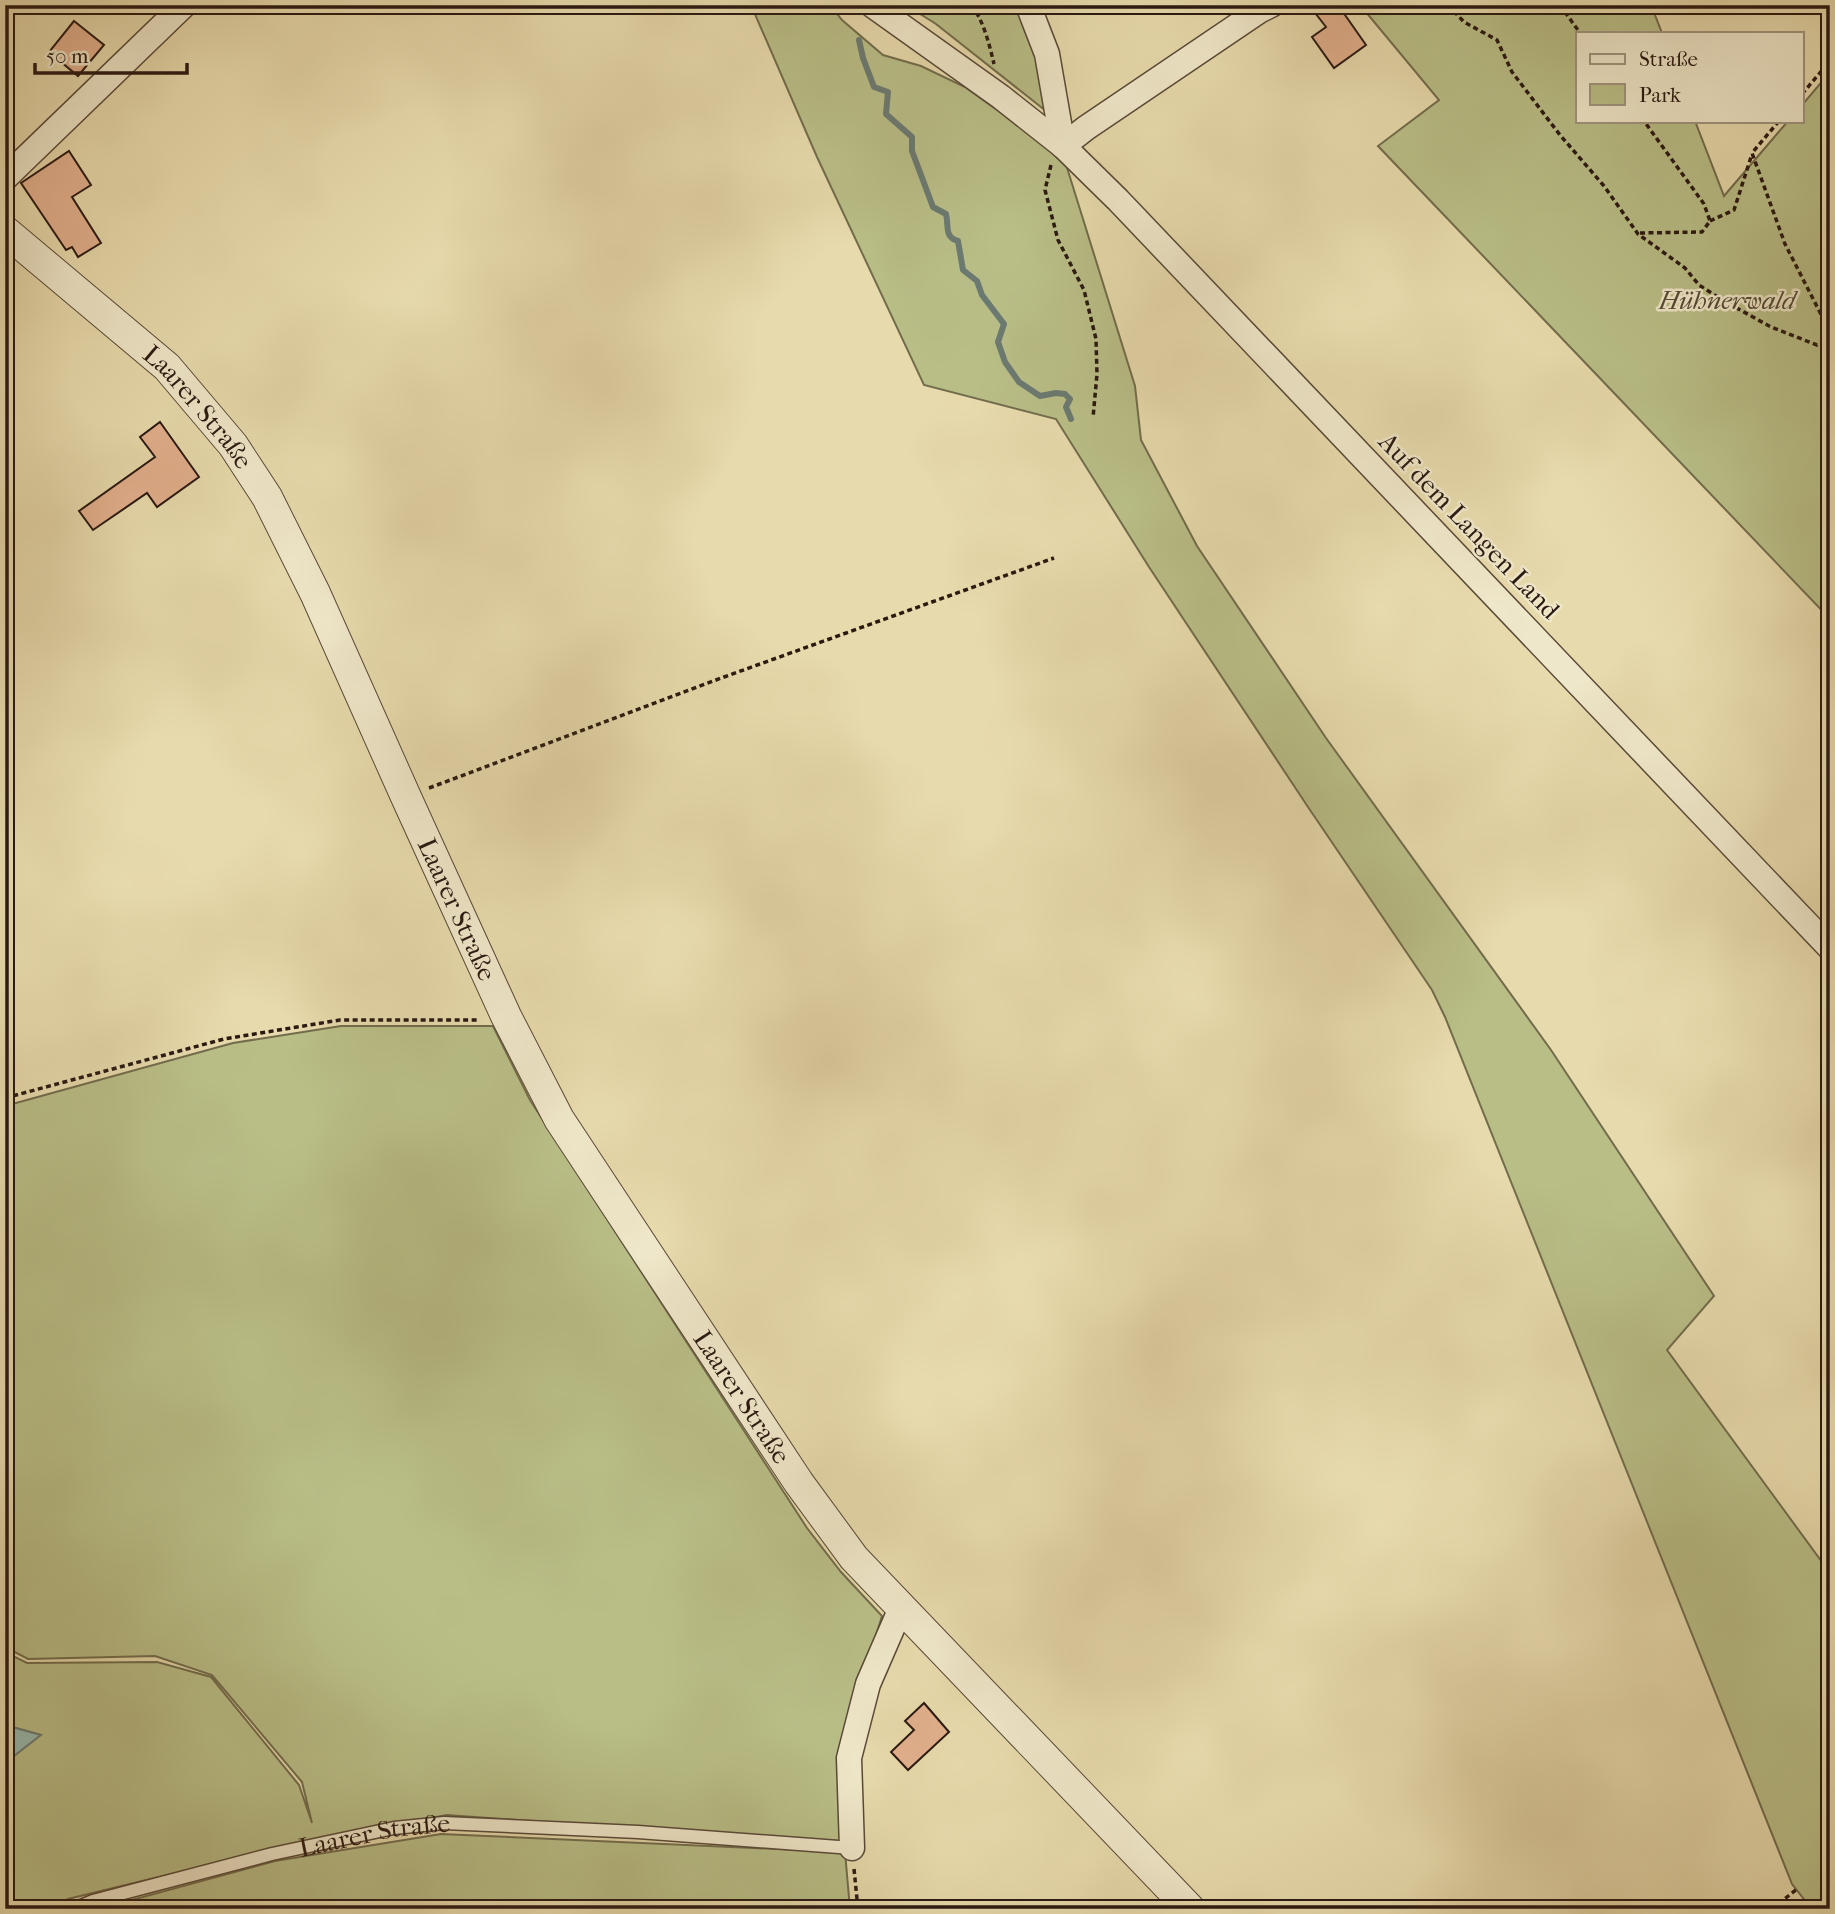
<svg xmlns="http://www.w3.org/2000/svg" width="1835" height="1914" viewBox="0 0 1835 1914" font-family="'IM FELL French Canon',serif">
  <rect width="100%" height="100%" fill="#e7daac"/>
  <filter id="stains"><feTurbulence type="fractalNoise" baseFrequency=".00286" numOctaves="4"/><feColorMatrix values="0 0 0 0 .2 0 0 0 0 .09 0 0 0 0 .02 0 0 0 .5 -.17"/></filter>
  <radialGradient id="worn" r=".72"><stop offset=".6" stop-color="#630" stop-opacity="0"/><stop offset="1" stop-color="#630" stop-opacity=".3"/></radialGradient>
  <g fill="#b9be87" stroke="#726c4c" stroke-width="2">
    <path d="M751,5H830L842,20L883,55L921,66L965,87L1064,158L1135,386L1141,440L1197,546L1326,738L1551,1050L1714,1296L1667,1350L1830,1573V1902L1820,1900L1811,1908L1792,1884C1678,1594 1560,1306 1445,1017L1432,990L1308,807L1149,567L1056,419L924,385L817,157Z"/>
    <path d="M906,5H1020L1037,57L1051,115L936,24Z"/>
    <path d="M1360,5H1651L1662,33H1578V121H1695L1724,196L1788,121H1802V105L1830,72V619L1378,146L1439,100Z"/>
    <path d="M341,1026H493L530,1100L807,1528L841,1572L882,1616L861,1684L843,1843L447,1815L316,1839L68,1899L55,1909H5V1763L40,1735L5,1725V1652L27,1663L157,1662L211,1677L299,1785L312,1823L302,1782L212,1675L155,1656L28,1659L5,1647V1106L233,1043Z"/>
    <path d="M441,1834L845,1852L850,1909H127L128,1901L275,1861Z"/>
  </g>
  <path fill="#97bab0" stroke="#6b7a71" stroke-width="2" d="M5,1725L41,1735L5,1763Z"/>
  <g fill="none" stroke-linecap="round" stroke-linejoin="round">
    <path stroke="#6b7a71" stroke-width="6" d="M859,40L863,58L874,87L888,92L886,114L912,137V151L933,207L946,214C949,226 944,237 958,241L963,270L977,281L982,295L1004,324L998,342L1005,362L1019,382L1040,396L1056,393L1065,394L1070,399L1066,407L1071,419"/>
  </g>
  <g fill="#e2b08d" stroke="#2a1912" stroke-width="2">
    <path d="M1309,5H1338L1366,45L1334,68L1312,37L1326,27Z"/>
    <path d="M74,21L104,45L78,76L49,52Z"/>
    <path d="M69,151L91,185L72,197L101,243L78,257L72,247L66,250L21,183Z"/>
    <path d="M160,422L199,477L157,507L147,493L93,530L79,511L155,457L140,437Z"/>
    <path d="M924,1703L949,1732L908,1770L891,1752L914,1730L905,1721Z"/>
  </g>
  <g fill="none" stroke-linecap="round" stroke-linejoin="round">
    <defs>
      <g id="service">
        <path id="s1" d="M74,1909L93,1901L272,1854L394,1828L444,1823L638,1832L852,1848"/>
      </g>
      <g id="minor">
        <path d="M872,5L1001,97L1063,146L1118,200L1830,948"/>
        <path d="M1028,5L1047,54L1063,146"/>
        <path d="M1063,146L1086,128L1259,11L1271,5"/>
        <path d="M5,178L184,5"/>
        <path d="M852,1848L849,1758L868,1684L901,1608"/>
      </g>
      <g id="tertiary">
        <path id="s2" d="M5,231L167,367L233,445L267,497L315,593L406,797L506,1016L559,1119L799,1483L854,1558L1190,1909"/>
      </g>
    </defs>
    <use href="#service" stroke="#594938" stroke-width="15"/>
    <use href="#minor" stroke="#594938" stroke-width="27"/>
    <use href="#tertiary" stroke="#594938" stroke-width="32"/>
    <g stroke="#2a1912" stroke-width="3.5" stroke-dasharray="5 3.5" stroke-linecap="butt">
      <path d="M972,5C984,23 989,43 994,64"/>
      <path d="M1448,5L1464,22L1497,40L1512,72L1560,135L1604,186L1638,234L1685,268L1699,285L1724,301L1771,327L1817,345L1830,338"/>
      <path d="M1560,5L1580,33"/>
      <path d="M1802,94L1830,61"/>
      <path d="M1779,121L1752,153L1785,244L1830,332"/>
      <path d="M1051,165L1045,190L1058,240L1084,290L1096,339L1097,374L1093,418"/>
      <path d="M1710,221L1734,210L1752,154"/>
      <path d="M1640,233L1702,232L1710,221L1704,204L1644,121"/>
      <path d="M429,788L724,677L1054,558"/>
      <path d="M5,1098L224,1039L340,1020H480"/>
      <path d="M854,1869L858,1909"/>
      <path d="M1772,1909L1797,1889"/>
    </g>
    <use href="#service" stroke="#efe7c9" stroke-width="12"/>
    <use href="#minor" stroke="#efe7c9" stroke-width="24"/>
    <use href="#tertiary" stroke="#efe7c9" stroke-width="30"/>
  </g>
  <g text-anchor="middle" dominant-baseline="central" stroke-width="5" stroke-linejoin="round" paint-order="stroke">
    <g font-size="26" font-style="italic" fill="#554b35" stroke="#efe7c9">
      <text x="1727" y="300">Hühnerwald</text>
    </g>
    <g font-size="26" fill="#2a1912" stroke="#efe7c9">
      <text stroke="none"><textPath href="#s2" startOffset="262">Laarer Straße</textPath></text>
      <text transform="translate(1469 526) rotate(46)">Auf dem Langen Land</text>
      <text stroke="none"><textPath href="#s2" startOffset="830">Laarer Straße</textPath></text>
      <text stroke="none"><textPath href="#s2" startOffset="1396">Laarer Straße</textPath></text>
      <text stroke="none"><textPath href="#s1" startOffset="310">Laarer Straße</textPath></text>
    </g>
  </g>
  <rect width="1835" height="1914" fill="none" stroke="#e7daac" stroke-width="28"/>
  <rect x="7" y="7" width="1821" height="1900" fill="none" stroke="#2a1912" stroke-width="3.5"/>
  <rect x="14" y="14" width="1807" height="1886" fill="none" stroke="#2a1912" stroke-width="2"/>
  <rect x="1576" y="32" width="228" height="91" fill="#efe7c9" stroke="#a09580" stroke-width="2"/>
  <rect x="1590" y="54" width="35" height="10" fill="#efe7c9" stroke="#a09580" stroke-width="2"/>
  <text x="1639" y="66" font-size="21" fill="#2a1912">Straße</text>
  <rect x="1590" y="84" width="35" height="21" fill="#b9be87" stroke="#a09580" stroke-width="2"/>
  <text x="1639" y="102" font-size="21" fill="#2a1912">Park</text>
  <path d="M35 63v10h152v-10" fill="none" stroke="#2a1912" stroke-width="3.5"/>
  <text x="46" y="63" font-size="21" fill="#2a1912" stroke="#efe7c9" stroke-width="5" paint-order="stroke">50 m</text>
  <rect width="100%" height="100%" filter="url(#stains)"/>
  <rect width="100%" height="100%" fill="url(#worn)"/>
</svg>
